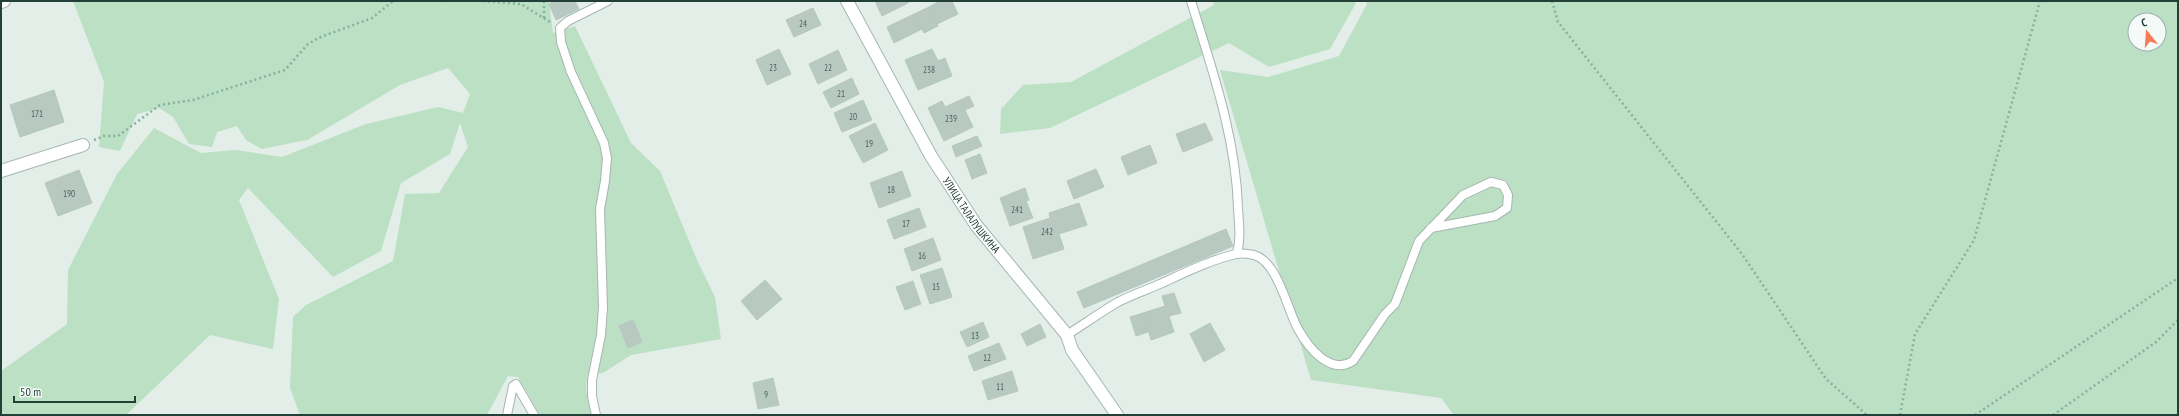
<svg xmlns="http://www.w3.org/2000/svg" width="2179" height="416" viewBox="0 0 2179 416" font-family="'PT Sans Narrow',sans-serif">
  <rect width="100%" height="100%" fill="#e3eee9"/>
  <g fill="#bbe0c4" fill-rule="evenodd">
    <path d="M73,1H549L553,33L575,26L631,143L660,171L697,260L715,297L721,339L631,355L603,373L587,375L586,390L591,415H540L518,377L508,376L487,415H300L290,388L293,317L306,305L393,261L405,194L439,193L468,147L460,123L450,154L401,183L381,251L333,277L248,188L239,200L279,299L273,349L210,335L126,415H1V371L67,324L68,270L117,174L154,128L201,153L236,150L282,157L366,124L438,107L463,113L470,94L448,68L400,85L307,140L262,149L246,140L237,126L217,132L212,147L189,144L173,117L159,108L137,114L120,151L99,147L104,82Z"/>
    <path d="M1213,1H1354L1356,3L1330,49L1269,67L1229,43L1050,128L1000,134L1001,109L1023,85L1071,82L1214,5Z"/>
    <path d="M1365,1H2178V415H1454L1441,398L1311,380L1220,70L1268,77L1339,56L1367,4ZM2135,20H2159V44H2135Z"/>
  </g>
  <g fill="#b8c9c2" stroke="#b5c8c0">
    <path d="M554,1H575L579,9L556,20L549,4Z"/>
    <path d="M875,1H908V3L882,16Z"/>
    <path d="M940,1H952L958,14L937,24L929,7Z"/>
    <path d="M929,7L938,26L924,33L914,14Z"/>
    <path d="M813,8L821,25L794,37L786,20Z"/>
    <path d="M914,14L922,29L894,43L887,27Z"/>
    <path d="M779,49L791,74L767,85L756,60Z"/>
    <path d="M932,49L938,61L945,58L952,76L918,90L905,60Z"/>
    <path d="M838,50L847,70L818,84L809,64Z"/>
    <path d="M852,78L859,94L831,108L823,92Z"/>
    <path d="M54,90L64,122L20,137L10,105Z"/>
    <path d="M969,96L974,106L965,110L973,127L944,141L928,108L942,101L945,107Z"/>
    <path d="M863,100L872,120L842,132L834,113Z"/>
    <path d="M875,123L888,150L863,163L849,136Z"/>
    <path d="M1205,123L1213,140L1183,152L1176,134Z"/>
    <path d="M977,136L982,146L956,157L952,146Z"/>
    <path d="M1150,145L1157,163L1128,175L1121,157Z"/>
    <path d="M980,154L987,173L972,179L965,160Z"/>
    <path d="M1096,169L1104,187L1074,199L1067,181Z"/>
    <path d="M79,170L92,203L58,216L45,183Z"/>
    <path d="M902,171L911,196L879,208L870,183Z"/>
    <path d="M1025,188L1029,200L1026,201L1033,218L1010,226L1000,198Z"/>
    <path d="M1079,203L1087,225L1059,234L1064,249L1033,259L1023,227L1050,218L1049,213Z"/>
    <path d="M919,208L926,227L894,239L887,220Z"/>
    <path d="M1226,229L1233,246L1084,308L1077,292Z"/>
    <path d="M933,238L941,260L912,271L904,249Z"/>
    <path d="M942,268L952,297L930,304L920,275Z"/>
    <path d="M765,280L782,299L757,320L741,301Z"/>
    <path d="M913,281L921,304L905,310L896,287Z"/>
    <path d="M1174,293L1181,313L1169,316L1174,332L1151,340L1143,313L1165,306L1162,296Z"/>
    <path d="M1143,313L1148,332L1136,336L1130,317Z"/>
    <path d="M633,320L642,342L628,348L619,326Z"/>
    <path d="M983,322L989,337L967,347L960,332Z"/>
    <path d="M1210,323L1225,350L1204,362L1190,334Z"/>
    <path d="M1040,324L1046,337L1027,346L1021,334Z"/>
    <path d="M999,343L1006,359L974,371L968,356Z"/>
    <path d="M1012,371L1018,391L988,400L982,381Z"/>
    <path d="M773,378L779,405L758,409L753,383Z"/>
  </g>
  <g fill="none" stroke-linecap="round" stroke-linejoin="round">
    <defs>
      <g id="lane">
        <path d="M1191,1C1212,69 1236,137 1238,208C1239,225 1241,238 1237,254"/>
        <path d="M1067,335C1084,324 1101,312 1118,302C1132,295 1146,290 1160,284C1184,273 1210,260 1236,254C1241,253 1249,254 1254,255C1278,262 1287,309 1298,329C1308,347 1330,376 1353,361L1385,314L1395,304L1419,241L1463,195L1491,182L1503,185L1508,195L1507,208L1495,216L1431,228"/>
        <path d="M507,415L513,386L516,384L534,415"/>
        <path d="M596,415L592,396V380L601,335L603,307L600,209L605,181L607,158L604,143L571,72L561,42L560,28L568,21L608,1"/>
      </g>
      <g id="street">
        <path id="s1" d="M847,1L931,156L976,225L1067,335L1072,350L1117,415"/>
        <path d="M1,2L4,1"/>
        <path d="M1,171L83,145"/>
      </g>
    </defs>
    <use href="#lane" stroke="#a5b6b0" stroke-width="10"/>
    <use href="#street" stroke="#a5b6b0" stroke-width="14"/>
    <g stroke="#82b3a2" stroke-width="2.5" stroke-dasharray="2 3" stroke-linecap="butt">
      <path d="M440,1H441"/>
      <path d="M483,1L521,4L550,22"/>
      <path d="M544,1V18"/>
      <path d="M1552,1L1558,22L1742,254L1826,379L1867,415"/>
      <path d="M94,140L104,136H118L160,105L193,100L285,70L307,45L318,38L372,18L393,1"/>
      <path d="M1900,415L1915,334L1974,240L2040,1"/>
      <path d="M1975,415L2178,278"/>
      <path d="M2053,415L2156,342L2178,320"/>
    </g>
    <use href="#lane" stroke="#fff" stroke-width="8"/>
    <use href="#street" stroke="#fff" stroke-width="12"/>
  </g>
  <g text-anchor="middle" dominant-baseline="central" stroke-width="3" stroke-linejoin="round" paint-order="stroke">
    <g font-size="9" fill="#48625a">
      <text x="803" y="23">24</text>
      <text x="773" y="67">23</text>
      <text x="828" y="67">22</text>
      <text x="929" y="69">238</text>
      <text x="841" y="93">21</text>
      <text x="37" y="113">171</text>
      <text x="853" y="116">20</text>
      <text x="951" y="118">239</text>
      <text x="869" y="143">19</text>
      <text x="891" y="189">18</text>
      <text x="69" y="193">190</text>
      <text x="1017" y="209">241</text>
      <text x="906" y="223">17</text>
      <text x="1047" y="231">242</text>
      <text x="922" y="255">16</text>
      <text x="936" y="286">15</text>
      <text x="975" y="335">13</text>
      <text x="987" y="357">12</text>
      <text x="1000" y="386">11</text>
      <text x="766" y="394">9</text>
    </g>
    <g font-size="11" fill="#224037" stroke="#f4faf7">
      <text stroke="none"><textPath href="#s1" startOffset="248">УЛИЦА ТАЛАЛУШКИНА</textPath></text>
    </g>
  </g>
  <rect width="2179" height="416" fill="none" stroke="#224037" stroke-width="4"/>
  <g transform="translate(2147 32) rotate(343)"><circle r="19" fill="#f4faf7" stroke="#a0b0aa"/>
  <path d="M0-3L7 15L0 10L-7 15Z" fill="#f87a57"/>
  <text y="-6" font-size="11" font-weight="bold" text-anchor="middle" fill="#224037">С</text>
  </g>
  <path d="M14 396v6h121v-6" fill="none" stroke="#224037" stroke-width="2"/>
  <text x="20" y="396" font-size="12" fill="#224037" stroke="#f4faf7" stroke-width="3" paint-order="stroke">50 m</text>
</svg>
